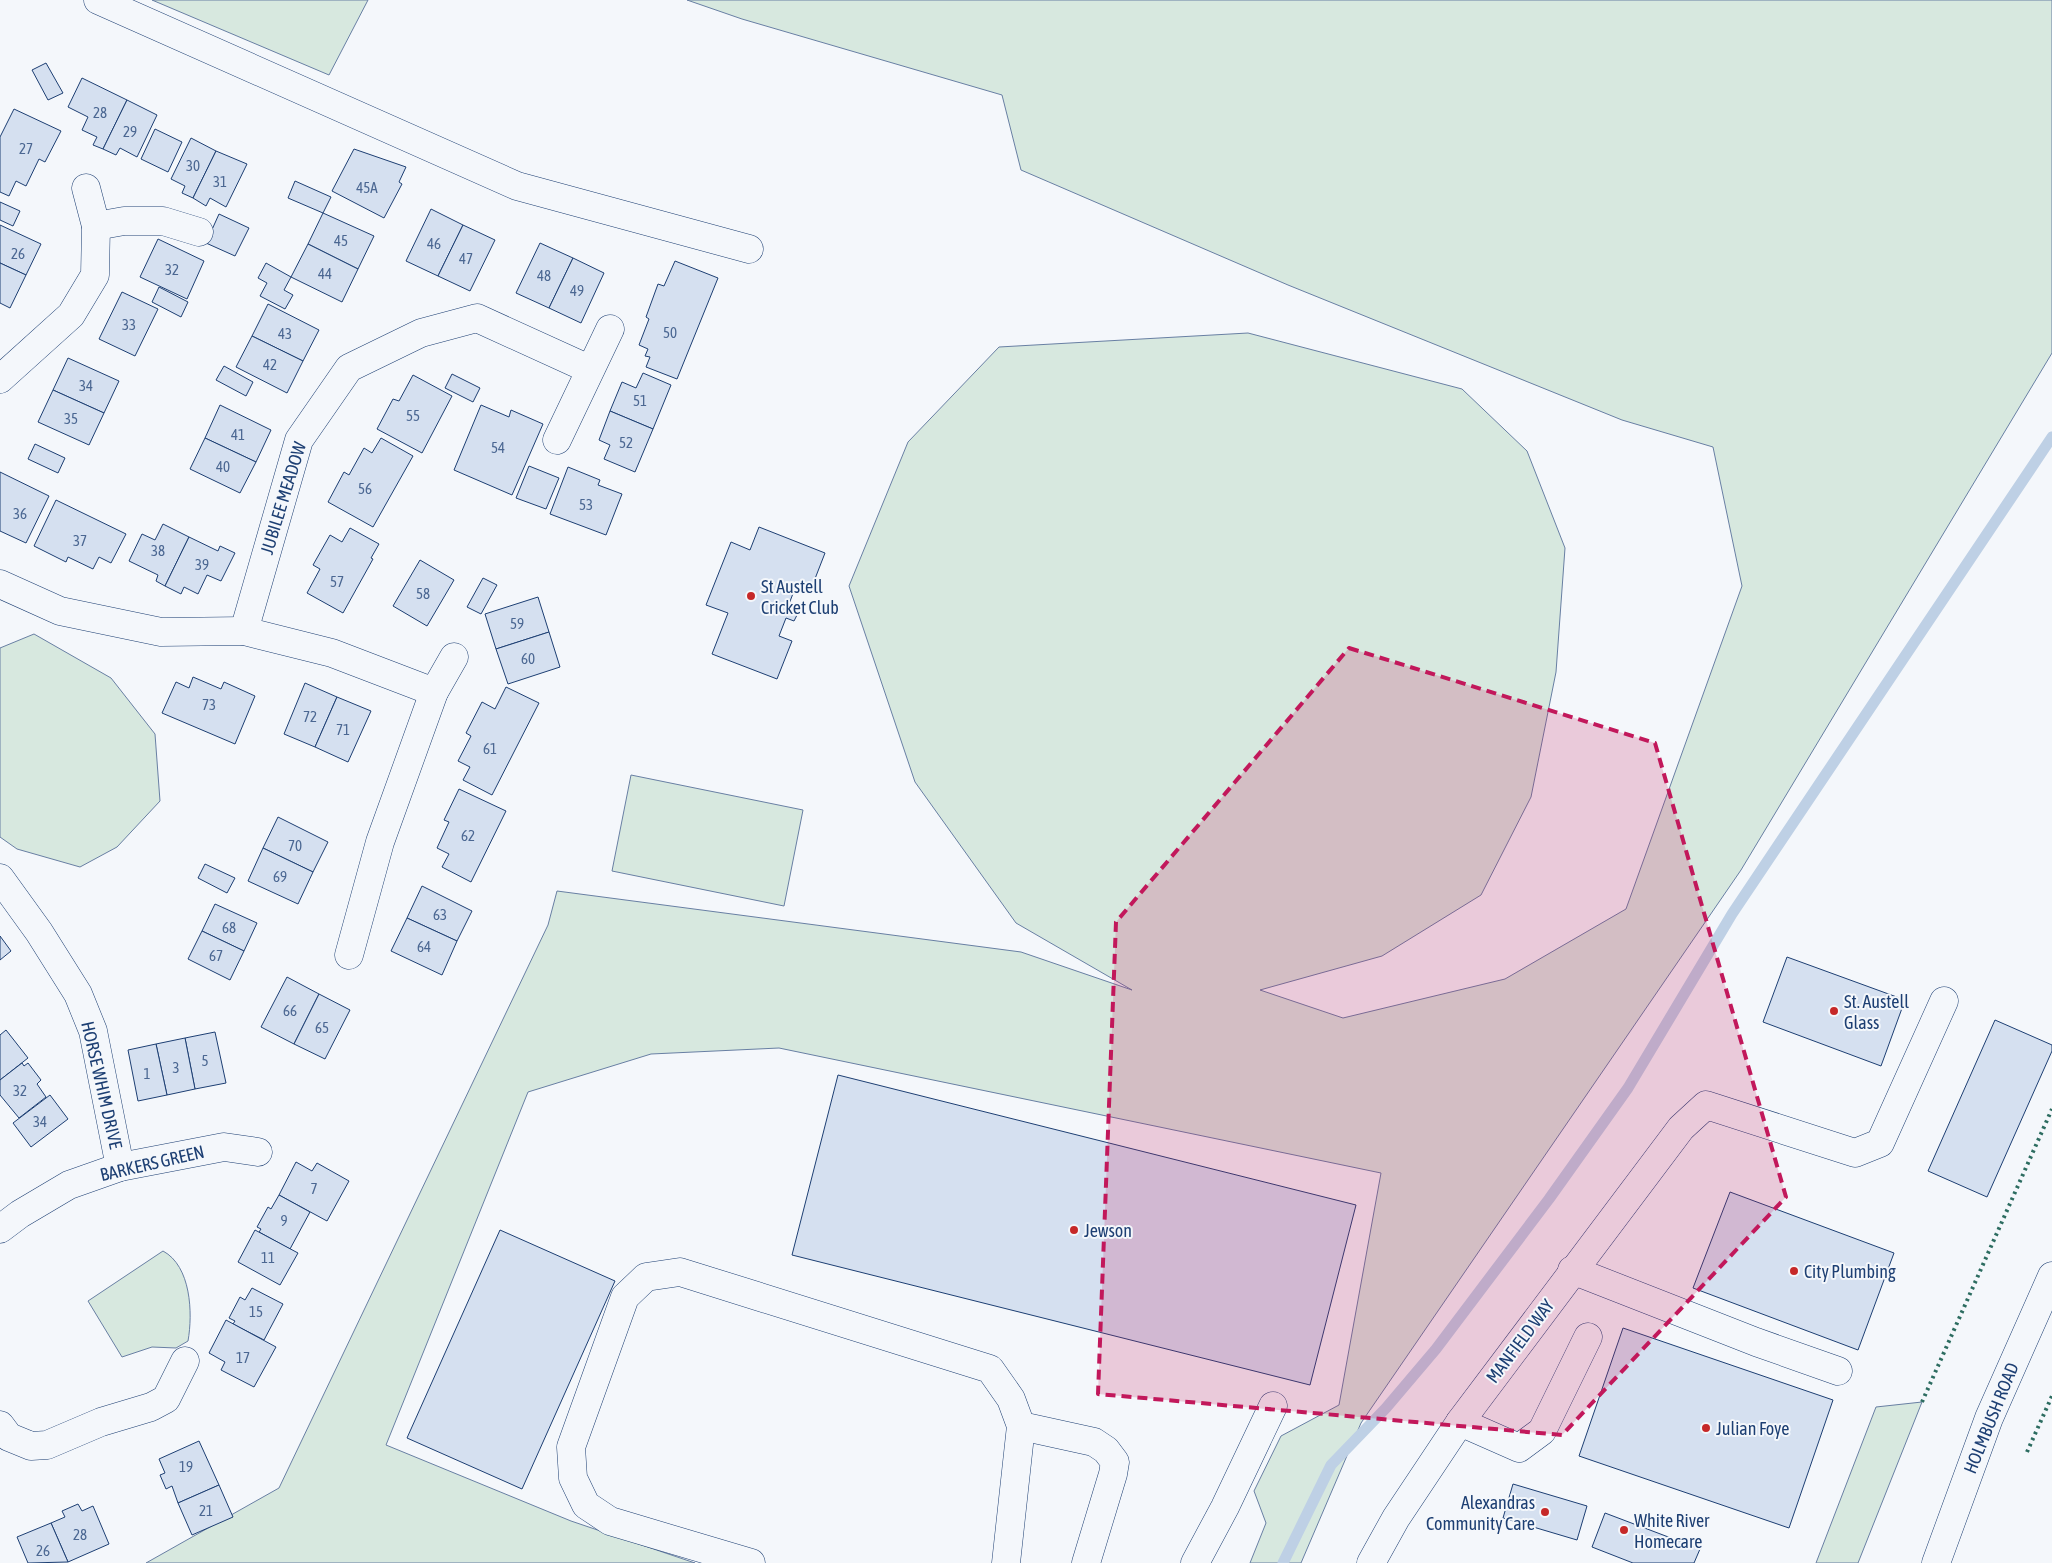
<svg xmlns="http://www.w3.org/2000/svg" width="2052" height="1563" viewBox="0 0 2052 1563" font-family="'Asap Condensed',sans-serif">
  <rect width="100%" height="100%" fill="#f4f7fb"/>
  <g fill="#d7e8df" stroke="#687fa3">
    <path d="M152,0H368L329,75Z"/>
    <path d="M687,0H2052V353L1741,870L1361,1423L1301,1563H1250L1266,1523L1254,1491L1281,1436L1339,1405L1381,1173L779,1048L651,1054L528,1092L386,1445L571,1521L695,1563H146L279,1488L548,925L557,891L1021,952L1132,990L1016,923L915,782L849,586L908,442L999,347L1248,333L1462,389L1527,451L1565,548L1556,672L1531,797L1481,895L1382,956L1260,990L1343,1018L1505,979L1626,909L1742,586L1713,447L1622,420L1288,285L1021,170L1002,95L742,19Z"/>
    <path d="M34,634L111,678L155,734L160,801L117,847L80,867L17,849L0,837V648Z"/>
    <path d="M631,775L803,810L784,906L612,871Z"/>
    <path d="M163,1251C191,1266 193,1313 188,1341L176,1348L152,1347L122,1357L88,1301Z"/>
    <path d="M1922,1402L1858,1563H1816L1876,1407Z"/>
  </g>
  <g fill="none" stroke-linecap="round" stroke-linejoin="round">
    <path stroke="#bed0e5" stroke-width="11" d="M1283,1563L1331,1465L1386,1408L1436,1349L1549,1199L1628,1088L1732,914L2052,437"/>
  </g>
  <g fill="#d5e0f0" stroke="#1d3f73">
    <path d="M46,63L63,93L48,100L32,70Z"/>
    <path d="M82,78L127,100L103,149L93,145L97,137L82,130L88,117L68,107Z"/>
    <path d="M127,100L157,115L137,157L120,148L116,155L103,149Z"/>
    <path d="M14,109L61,131L45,162L39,159L26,186L16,181L9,196L0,192V137Z"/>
    <path d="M155,129L182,142L168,172L141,159Z"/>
    <path d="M191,138L216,151L193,198L182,193L185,186L171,179Z"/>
    <path d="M354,149L406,167L399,182L402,184L384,218L332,191Z"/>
    <path d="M216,151L247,164L226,207L210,198L206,206L193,198Z"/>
    <path d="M295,181L331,197L323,213L288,198Z"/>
    <path d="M0,202L20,211L13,226L0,220Z"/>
    <path d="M431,209L463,225L438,276L406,261Z"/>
    <path d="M323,213L374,236L358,269L308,244Z"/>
    <path d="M219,214L249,228L235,256L206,243Z"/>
    <path d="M0,225L41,244L26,275L0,263Z"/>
    <path d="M463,225L495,240L470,291L438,276Z"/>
    <path d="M158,239L204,261L187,299L140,277Z"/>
    <path d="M540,243L573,258L549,308L516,293Z"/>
    <path d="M308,244L358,269L342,302L291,277Z"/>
    <path d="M573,258L604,273L581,323L549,308Z"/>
    <path d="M675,261L718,278L677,379L646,367L650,357L645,356L648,349L639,345L649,319L646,317L658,284L664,286Z"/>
    <path d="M0,263L26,275L10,308L0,303Z"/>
    <path d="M266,263L291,277L284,290L293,295L285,309L260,296L267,283L258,278Z"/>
    <path d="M159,287L188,302L181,317L152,302Z"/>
    <path d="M122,292L158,309L135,356L99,339Z"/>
    <path d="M268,304L319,330L303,361L252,336Z"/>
    <path d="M252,336L303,361L287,393L236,367Z"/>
    <path d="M68,358L119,381L104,413L53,390Z"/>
    <path d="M224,366L253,382L246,396L216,380Z"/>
    <path d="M643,373L671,385L653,429L610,411L622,382L636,388Z"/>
    <path d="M452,374L480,388L473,402L445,388Z"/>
    <path d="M413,375L452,396L422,453L377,429L393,399L399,401Z"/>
    <path d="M53,390L104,413L89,445L38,422Z"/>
    <path d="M220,405L271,430L256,462L205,438Z"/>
    <path d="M481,405L509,417L511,410L543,424L512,495L454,470Z"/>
    <path d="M610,411L653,429L635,472L604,459L610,445L599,440Z"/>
    <path d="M205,438L256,462L240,493L190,469Z"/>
    <path d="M381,438L413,456L373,527L328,502L344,472L349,475L364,448L372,453Z"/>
    <path d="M35,444L65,458L58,473L28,459Z"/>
    <path d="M529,466L559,478L546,509L516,498Z"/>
    <path d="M568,467L600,480L598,485L622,494L606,535L550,514Z"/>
    <path d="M0,472L49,496L26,543L0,531Z"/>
    <path d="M56,500L126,534L111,563L99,557L93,569L68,557L66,562L34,546Z"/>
    <path d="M163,524L189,537L165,586L156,581L158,575L129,561L142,534L155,540Z"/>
    <path d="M759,527L825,553L811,589L797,583L789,604L800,609L794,621L786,618L779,636L792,641L777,679L712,654L728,613L706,605L731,542L750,550Z"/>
    <path d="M350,528L379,544L371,558L373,559L343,613L307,593L320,569L313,565L330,535L342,542Z"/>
    <path d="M189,537L218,551L220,546L235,553L221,581L207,575L198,594L184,587L181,594L165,586Z"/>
    <path d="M420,560L454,580L427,626L393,606Z"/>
    <path d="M483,578L497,585L481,614L467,607Z"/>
    <path d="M538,597L549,632L496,649L485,614Z"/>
    <path d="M549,632L560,667L508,684L496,649Z"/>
    <path d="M193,677L221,689L224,682L255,696L235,744L162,713L176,682L189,688Z"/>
    <path d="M305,683L337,697L315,747L284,734Z"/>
    <path d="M506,687L539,703L492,795L463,780L470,767L458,761L471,736L466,733L482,702L495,709Z"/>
    <path d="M337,697L371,711L348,762L315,747Z"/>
    <path d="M459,789L506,811L471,882L442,867L449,854L437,848L449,822L444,820Z"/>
    <path d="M278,817L328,842L313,872L263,848Z"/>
    <path d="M263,848L313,872L298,904L248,881Z"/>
    <path d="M205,864L235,878L227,893L198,878Z"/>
    <path d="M422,886L472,911L457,941L407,918Z"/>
    <path d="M215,904L257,923L244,951L202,931Z"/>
    <path d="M407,918L457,941L442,975L391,951Z"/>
    <path d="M202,931L244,951L230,980L188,959Z"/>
    <path d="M0,936L11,951L0,960Z"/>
    <path d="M1787,957L1905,1000L1881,1066L1763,1022Z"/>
    <path d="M287,977L319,994L294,1044L261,1027Z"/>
    <path d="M319,994L350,1010L325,1059L294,1044Z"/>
    <path d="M1995,1020L2052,1045V1051L1987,1197L1928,1171Z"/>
    <path d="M6,1030L28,1058L0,1080V1035Z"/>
    <path d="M215,1032L226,1083L195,1089L185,1038Z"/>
    <path d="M185,1038L195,1089L167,1095L156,1044Z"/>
    <path d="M156,1044L167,1095L138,1101L128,1050Z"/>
    <path d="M22,1063L24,1066L28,1063L41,1080L37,1084L46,1097L19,1118L0,1095V1080Z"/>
    <path d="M838,1075L1356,1205L1310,1385L792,1255Z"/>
    <path d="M50,1095L68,1119L31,1147L13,1123Z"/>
    <path d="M296,1162L312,1171L317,1163L349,1181L327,1221L279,1195Z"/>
    <path d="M1730,1192L1894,1253L1858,1350L1693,1288Z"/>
    <path d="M279,1195L310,1212L290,1249L259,1232L261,1229L257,1227L268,1207L271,1209Z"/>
    <path d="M255,1230L298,1253L280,1285L238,1262Z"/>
    <path d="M500,1230L615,1281L522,1489L407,1438Z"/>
    <path d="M252,1288L283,1304L264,1340L233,1324L235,1321L229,1318L240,1297L245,1300Z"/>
    <path d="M226,1320L276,1347L254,1387L221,1370L225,1362L209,1353Z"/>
    <path d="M1623,1328L1833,1400L1789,1528L1579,1456Z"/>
    <path d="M199,1441L219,1485L178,1503L172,1486L166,1489L160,1475L165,1473L159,1459Z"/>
    <path d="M1513,1484L1587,1506L1577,1540L1503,1518Z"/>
    <path d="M219,1485L233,1517L192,1535L178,1503Z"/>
    <path d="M78,1504L82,1511L93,1506L109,1544L68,1562L51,1523L65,1517L62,1511Z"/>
    <path d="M1605,1513L1700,1549L1694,1563H1633L1592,1547Z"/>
    <path d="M51,1523L68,1562L28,1563L17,1537Z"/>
  </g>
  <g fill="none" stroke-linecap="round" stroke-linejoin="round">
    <defs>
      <g id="minor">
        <path d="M98,0L517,186L749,249"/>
        <path d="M96,226L124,221H163L199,232"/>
        <path d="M0,379L71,315L95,275L96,226L86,188"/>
        <path d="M557,440L610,329"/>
        <path d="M0,584L60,611L161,632L244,631L332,653L434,692"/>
        <path d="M244,631L299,440L349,368L421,333L477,318L589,369"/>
        <path d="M0,878L39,932L78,994L93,1031L120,1167"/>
        <path d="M349,955L380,842L434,692L454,657"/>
        <path d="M0,1229L20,1214L69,1185L120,1167L224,1147L258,1152"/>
        <path d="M1572,1270L1756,1342L1838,1371"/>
        <path d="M1460,1422L1519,1448L1542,1431L1588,1337"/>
        <path d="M0,1425L9,1437L31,1446L47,1445L101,1422L151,1407L166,1399L185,1361"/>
        <path d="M1021,1426L1094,1442L1106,1450L1115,1462L1113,1474L1086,1563"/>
        <path d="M751,1563L610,1521L586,1505L573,1478L571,1447L625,1297L646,1277L680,1272L990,1369L1011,1399L1021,1426L1006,1563"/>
        <path d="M1195,1563L1225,1507L1273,1406"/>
        <path d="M1371,1563L1396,1518L1460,1422L1681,1128L1706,1105L1855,1153L1880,1143L1944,1001"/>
      </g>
      <path id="highway" d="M1936,1563L1989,1418L2052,1276"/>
    </defs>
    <use href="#minor" stroke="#1d3f73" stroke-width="29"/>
    <use href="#highway" stroke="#1d3f73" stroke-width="29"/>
    <use href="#minor" stroke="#f4f7fb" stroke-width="28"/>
    <use href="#highway" stroke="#f4f7fb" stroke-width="28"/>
    <g stroke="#2c6c60" stroke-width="4" stroke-dasharray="2.5 4" stroke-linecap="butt">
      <path d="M1922,1402L2052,1109"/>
      <path d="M2027,1452L2052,1396"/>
    </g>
  </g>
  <path fill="#c2185b" fill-opacity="0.2" stroke="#c2185b" stroke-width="4" stroke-dasharray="10 6" stroke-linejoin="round" d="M1349,648L1655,743L1786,1197L1562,1435L1098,1394L1116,922Z"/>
  <g fill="#c62828" stroke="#f4f7fb" stroke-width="2">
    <circle cx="751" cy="596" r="5"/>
    <circle cx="1834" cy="1011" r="5"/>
    <circle cx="1074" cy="1230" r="5"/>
    <circle cx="1794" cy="1271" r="5"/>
    <circle cx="1706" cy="1428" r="5"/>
    <circle cx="1545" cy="1512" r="5"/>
    <circle cx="1624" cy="1530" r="5"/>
  </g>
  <g text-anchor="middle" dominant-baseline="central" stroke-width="4" stroke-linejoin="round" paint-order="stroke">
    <g font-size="15" fill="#4b6792">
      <text x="100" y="112">28</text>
      <text x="130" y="131">29</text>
      <text x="26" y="148">27</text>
      <text x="193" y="165">30</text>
      <text x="220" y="181">31</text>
      <text x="367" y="187">45A</text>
      <text x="341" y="240">45</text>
      <text x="434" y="243">46</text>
      <text x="18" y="253">26</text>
      <text x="466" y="258">47</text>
      <text x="172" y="269">32</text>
      <text x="325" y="273">44</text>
      <text x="544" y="275">48</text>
      <text x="577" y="290">49</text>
      <text x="129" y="324">33</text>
      <text x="670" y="332">50</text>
      <text x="285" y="333">43</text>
      <text x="270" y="364">42</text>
      <text x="86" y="385">34</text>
      <text x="640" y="400">51</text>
      <text x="413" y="415">55</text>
      <text x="71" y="418">35</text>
      <text x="238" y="434">41</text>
      <text x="626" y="442">52</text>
      <text x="498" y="447">54</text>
      <text x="223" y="466">40</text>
      <text x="365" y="488">56</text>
      <text x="586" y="504">53</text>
      <text x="20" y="513">36</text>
      <text x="80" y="540">37</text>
      <text x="158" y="550">38</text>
      <text x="202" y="564">39</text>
      <text x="337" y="581">57</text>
      <text x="423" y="593">58</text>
      <text x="517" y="623">59</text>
      <text x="528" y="658">60</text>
      <text x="209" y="704">73</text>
      <text x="310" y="716">72</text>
      <text x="343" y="729">71</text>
      <text x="490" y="748">61</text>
      <text x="468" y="835">62</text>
      <text x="295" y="845">70</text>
      <text x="280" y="876">69</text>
      <text x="440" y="914">63</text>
      <text x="229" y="927">68</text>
      <text x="424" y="946">64</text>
      <text x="216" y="955">67</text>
      <text x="290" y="1010">66</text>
      <text x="322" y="1027">65</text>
      <text x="205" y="1060">5</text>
      <text x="176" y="1067">3</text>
      <text x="147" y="1073">1</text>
      <text x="20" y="1090">32</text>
      <text x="40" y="1121">34</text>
      <text x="314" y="1188">7</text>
      <text x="284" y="1220">9</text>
      <text x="268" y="1257">11</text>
      <text x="256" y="1311">15</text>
      <text x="243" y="1357">17</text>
      <text x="186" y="1466">19</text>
      <text x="206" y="1510">21</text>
      <text x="80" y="1534">28</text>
      <text x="43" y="1550">26</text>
    </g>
    <g font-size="18" fill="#1d3f73" stroke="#f4f7fb">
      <text transform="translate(283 498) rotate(-73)">JUBILEE MEADOW</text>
      <text transform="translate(102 1085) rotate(77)">HORSE WHIM DRIVE</text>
      <text transform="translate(152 1163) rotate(-13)">BARKERS GREEN</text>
      <text transform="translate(1520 1341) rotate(-53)">MANFIELD WAY</text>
      <text transform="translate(1991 1418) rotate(-68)">HOLMBUSH ROAD</text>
    </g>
    <g font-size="18" fill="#1d3f73" stroke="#f4f7fb" text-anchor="start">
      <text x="761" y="586">St Austell<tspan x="761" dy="21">Cricket Club</tspan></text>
      <text x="1844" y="1001">St. Austell<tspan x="1844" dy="21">Glass</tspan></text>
      <text x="1084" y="1230">Jewson</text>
      <text x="1804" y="1271">City Plumbing</text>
      <text x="1716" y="1428">Julian Foye</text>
      <text x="1535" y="1502" text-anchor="end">Alexandras<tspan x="1535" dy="21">Community Care</tspan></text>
      <text x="1634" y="1520">White River<tspan x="1634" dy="21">Homecare</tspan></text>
    </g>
  </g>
</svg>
